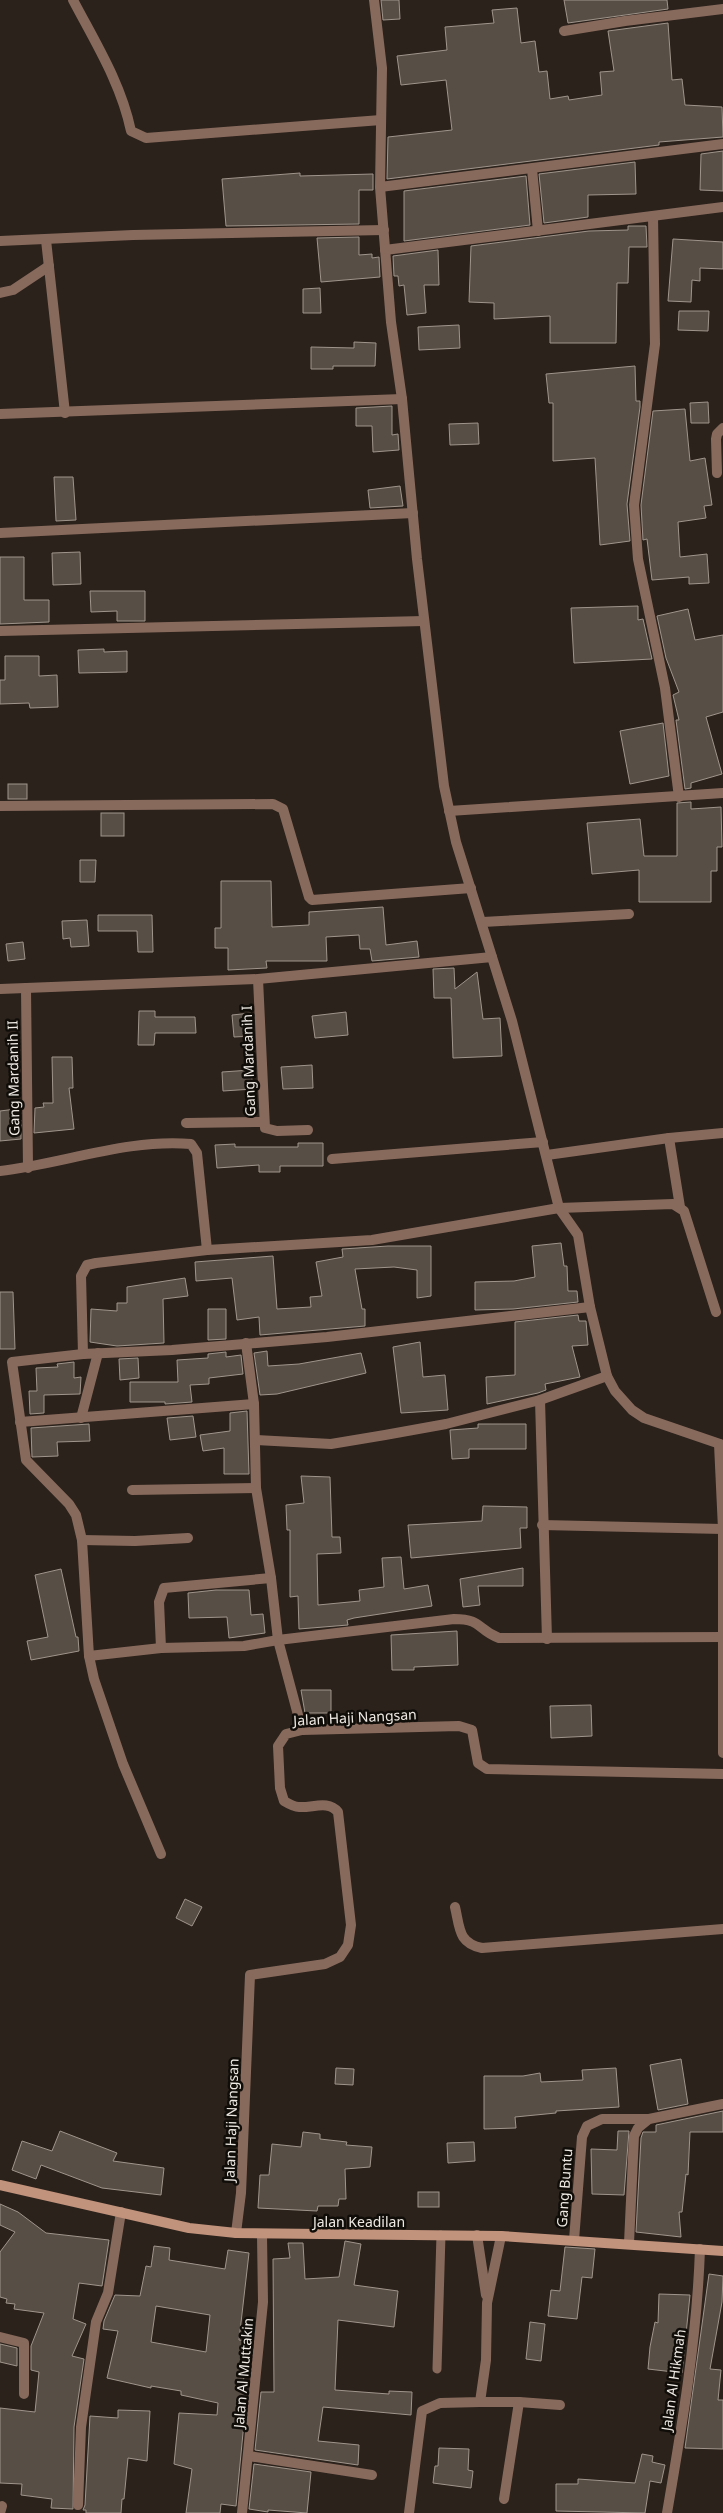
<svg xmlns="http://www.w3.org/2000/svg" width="723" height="2513" viewBox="0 0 723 2513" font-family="'Noto Sans',sans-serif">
  <rect width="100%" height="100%" fill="#2b221b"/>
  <g fill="#574e46" stroke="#a0958c" fill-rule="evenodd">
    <path d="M381,0H399L400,19L383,20Z"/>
    <path d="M564,0H667L668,9L568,23Z"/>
    <path d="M517,8L521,43L535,41L539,72L547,71L550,99L568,96L569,100L602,95L600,72L614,71L608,31L668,23L672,80L682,79L685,105L722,107L723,137L659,142V145L387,179L388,137L452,130L446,80L401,85L397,56L447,50L445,27L494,23L492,10Z"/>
    <path d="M723,151V191L700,190L701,154Z"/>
    <path d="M635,162L636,194L588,195V217L544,223L539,174Z"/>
    <path d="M300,173V176L373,174V190H359V224L226,226L222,179Z"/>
    <path d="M526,176L530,225L404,241V191Z"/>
    <path d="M628,226H646L647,247H629L628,283H617L616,343H550V316L494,319V303L469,302L471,246L589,231L628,230Z"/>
    <path d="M359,237V255L372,254V258L379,257L380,277L321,282L317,238Z"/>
    <path d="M673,239L723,242V269L700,268V281L692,280L691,302L668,301Z"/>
    <path d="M438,250L439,285H424L426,313L407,315L404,285L399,286L398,276H394L393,256Z"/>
    <path d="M320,288L321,313H303V289Z"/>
    <path d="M679,311H709L708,331L678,330Z"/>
    <path d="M459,325L460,348L419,350L418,327Z"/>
    <path d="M354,342L376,343L375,366H333V369H311V347L354,348Z"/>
    <path d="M635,366L636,401H640V407L627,504L630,541L600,545L595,458L553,461V403H549L546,374Z"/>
    <path d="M708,402L709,423H691L690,403Z"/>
    <path d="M392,406V435L398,434L399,450L373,452L372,426H356V408Z"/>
    <path d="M685,409L690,461L705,458L712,505L704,506L706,518L678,522L680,557L707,554L709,583L689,584V577L652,580L647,539L643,540L641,505L653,411Z"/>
    <path d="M478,423L479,444L450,445L449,424Z"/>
    <path d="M54,477H73L76,520L56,521Z"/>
    <path d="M400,486L403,506L370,508L368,490Z"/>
    <path d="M80,552L81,584L53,585L52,553Z"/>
    <path d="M0,557H24V600H49V622L0,624Z"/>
    <path d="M90,591H145V621H117V611L91,612Z"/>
    <path d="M638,606V620L643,619L652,659L574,663L571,608Z"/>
    <path d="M688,609L695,640L723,635V712L706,717L722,774L691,783V788L685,789L676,720H679L673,695L679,692L666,658L657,616Z"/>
    <path d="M104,649V652L127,651V672L79,673L78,650Z"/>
    <path d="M5,656H39V676L57,675L58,707L30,708L29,703L0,704V680H5Z"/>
    <path d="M663,723L669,776L630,784L620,731Z"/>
    <rect x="8" y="784" width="19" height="15"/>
    <path d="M691,802V809L721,807L722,847H717V871H711V902H639V870L592,874L587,823L640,819L644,856H677V803Z"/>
    <rect x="101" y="813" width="23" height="23"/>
    <path d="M80,860H96L95,882H80Z"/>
    <path d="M221,881H271L272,927L309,925V912L383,907L386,945L417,941L419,957L372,961L370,949H360L359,935L326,937L327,961H266L267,968L228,970V948H215V928H221Z"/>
    <path d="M98,915H152L153,952H138L137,931H98Z"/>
    <path d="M87,920L89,946L71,947L70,938L63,939L62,921Z"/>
    <path d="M23,942L25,959L8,961L6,944Z"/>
    <path d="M454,968L455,989L477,972L483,1019L500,1018L502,1056L453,1058L451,998H434L433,969Z"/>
    <path d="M139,1011H155V1017H195L196,1033H155L154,1045H138Z"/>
    <path d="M346,1012L348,1035L315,1038L312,1016Z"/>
    <path d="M251,1013L252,1036L234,1037L232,1015Z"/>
    <path d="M52,1057H72L73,1088H69L74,1129L34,1133L35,1108L44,1107L43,1103H53Z"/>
    <path d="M312,1065L313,1088L283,1089L281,1067Z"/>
    <path d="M251,1070L253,1089L223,1091L222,1072Z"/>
    <path d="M16,1109L17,1120H21V1139L0,1141V1111Z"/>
    <path d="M298,1143H323V1166H280V1172H259V1165L217,1168L215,1145L235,1144V1147H298Z"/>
    <path d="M561,1243L564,1266H567L568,1291H577L578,1302L513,1309L475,1310V1282L514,1281L535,1277L532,1246Z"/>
    <path d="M388,1246H431V1296L417,1298V1270L394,1267L355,1269L362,1309H365V1326L260,1335L259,1317L237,1320L232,1278L196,1281L195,1262L273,1256L277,1309L311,1307L310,1297L322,1296L316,1262L343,1257L342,1249Z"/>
    <path d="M185,1278L188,1296L163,1299L164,1343L117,1346L90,1342L91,1309L117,1311V1303H127V1287Z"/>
    <path d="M0,1292H13L15,1349H0Z"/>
    <path d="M208,1309H226V1339L208,1340Z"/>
    <path d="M578,1315L579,1321H586L588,1345L572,1346L580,1377L545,1384L546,1390L538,1393L487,1404L486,1377L515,1375V1322Z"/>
    <path d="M420,1342L423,1377L445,1375L448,1410L401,1413L393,1347Z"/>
    <path d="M267,1351L268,1366L299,1364L361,1353L366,1373L277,1394L260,1395L254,1353Z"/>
    <path d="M226,1352V1357L241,1355L243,1374L209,1378V1384L190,1385L192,1402L165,1404V1402H130V1382H178L177,1360L208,1358V1354Z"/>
    <path d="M138,1358L139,1378L120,1380L119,1359Z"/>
    <path d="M74,1362V1378L81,1377L80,1394L44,1395V1413L30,1414L29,1391H37L36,1368L58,1367L57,1364Z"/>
    <path d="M247,1411L249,1474H224V1448L203,1451L200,1435L230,1431V1413Z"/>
    <path d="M193,1416L196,1437L170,1440L167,1418Z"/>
    <path d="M89,1424L90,1441L57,1442L58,1456L32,1457L31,1428Z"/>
    <path d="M478,1424H526V1449H469V1458L452,1459L450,1430L478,1428Z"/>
    <path d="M301,1476L330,1477L332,1537H340L341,1553L317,1554L318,1605L360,1601L359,1590L384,1587L382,1558L401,1557L404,1589L428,1585L432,1606L354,1618L347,1620L348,1625L299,1629L298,1596L290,1597V1530H287L286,1505L304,1503Z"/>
    <path d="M483,1506L527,1507V1528H520L521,1548L411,1558L408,1525L482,1521Z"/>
    <path d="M523,1568V1586H478L480,1605L463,1607L460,1579Z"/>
    <path d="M61,1569L76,1637H78L79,1651L31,1660L27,1641L48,1637L35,1575Z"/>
    <path d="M216,1590H249L251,1615L263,1614L265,1633L229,1638L227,1617L189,1618L188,1593Z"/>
    <path d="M457,1631L458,1665L414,1667V1670H392L391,1635Z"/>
    <path d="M301,1690H331V1713H305Z"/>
    <path d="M591,1705L592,1736L551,1738L550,1706Z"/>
    <path d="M185,1899L202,1907L192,1926L176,1918Z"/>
    <path d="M681,2059L688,2104L658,2110L650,2065Z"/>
    <path d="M336,2068L354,2069L353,2085L335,2084Z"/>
    <path d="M616,2068L619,2107L556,2111V2113L515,2117L516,2128L484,2129V2076H523L540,2073L541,2082L583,2080L582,2070Z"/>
    <path d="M723,2111V2132H690L688,2175L686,2174L682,2212H679L681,2237L636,2232L641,2138L643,2132H656V2125Z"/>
    <path d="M60,2131L117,2153L113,2161L164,2168L161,2195L102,2188L41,2165L36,2179L12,2170L22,2141L52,2151Z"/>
    <path d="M618,2131H629L624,2195L592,2194L591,2149L617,2150Z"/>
    <path d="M303,2132L320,2134V2139L347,2142L346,2145L372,2147L370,2167L345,2169L346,2199H339L338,2206H318L317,2211L258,2208L260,2175H269L272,2144L301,2147Z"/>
    <path d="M474,2142L475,2161L448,2163L447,2143Z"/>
    <rect x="418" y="2192" width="21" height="15"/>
    <path d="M0,2204L18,2212L46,2233L109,2240L102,2286L79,2283L73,2319L86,2324L72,2356L84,2359L74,2427L73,2509L51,2508L52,2499L21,2495L22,2484L0,2483V2408L35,2412L39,2372L31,2370V2346L44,2313L14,2309L15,2304L6,2303L7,2299L0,2297V2252L15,2232L0,2225Z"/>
    <path d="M345,2241L361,2244L354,2285L398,2291L394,2327L338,2320L335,2390L389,2394V2391L412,2392L411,2415L323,2407L318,2441L359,2445L358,2465L255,2450L261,2392H274L273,2259L290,2258L288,2243H303L305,2279L339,2277Z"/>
    <path d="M154,2246L170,2248L169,2260L225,2269L228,2250L249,2253L239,2340L249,2341L242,2391H247L236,2506L221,2504L220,2513H186L192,2469L174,2464L179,2413L217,2415L218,2403L181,2395V2391L151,2386V2388L107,2378L118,2331L103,2329L104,2321L115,2295L140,2296L146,2266L151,2267ZM156,2306L210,2315L206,2352L151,2342Z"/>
    <path d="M565,2247L595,2249L592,2278L582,2277L577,2319L548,2316L551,2290L560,2291Z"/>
    <path d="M709,2274L723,2276L722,2302L710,2369L721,2370L718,2400H723V2449L685,2448Z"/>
    <path d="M659,2294L690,2295L682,2373L648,2369L650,2347L655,2322L658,2323Z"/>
    <path d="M530,2322L545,2324L541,2361L526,2359Z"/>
    <path d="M0,2344L17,2348V2366L0,2362Z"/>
    <path d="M118,2410L150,2411L147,2461L128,2458L124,2499H122L121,2513H86V2510H83L85,2505L90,2416L118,2418Z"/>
    <path d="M439,2448L469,2449L468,2470L473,2471L471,2488L433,2483L435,2466H438Z"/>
    <path d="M642,2454L653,2456L652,2462L665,2465L661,2483L650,2481L645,2513L556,2511V2484H578V2479L635,2483Z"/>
    <path d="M254,2464L311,2472L307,2513L268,2510V2512L249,2509Z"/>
  </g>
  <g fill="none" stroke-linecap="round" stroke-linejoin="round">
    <path stroke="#886a5d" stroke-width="9" d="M437,2369L441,2235"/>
    <g stroke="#886a5d" stroke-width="10">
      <path d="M73,0C95,42 121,83 131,131L146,138L381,120"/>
      <path d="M374,0L382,68L380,187L391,322L402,399L417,559L444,786L456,842L512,1021L559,1208L578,1235L590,1307L607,1376L615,1391L632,1410L644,1418L723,1445"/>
      <path d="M564,31L625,21L723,9"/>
      <path d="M532,169L538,231"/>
      <path d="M380,187L723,144"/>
      <path d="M653,216L655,344L634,505L638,559L665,688L679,797"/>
      <path d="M46,240L65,413"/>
      <path d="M0,241L133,235L384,230"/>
      <path d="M385,250L723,207"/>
      <path d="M0,293L13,290L49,266"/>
      <path d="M0,414L402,399"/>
      <path d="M717,473L716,439L717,434L723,428"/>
      <path d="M0,533L413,513"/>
      <path d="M0,631L424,621"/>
      <path d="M0,806L273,804L283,809L309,897L312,900L471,888"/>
      <path d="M449,811L723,793"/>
      <path d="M483,922L629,914"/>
      <path d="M258,979L265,1128L277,1131L308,1130"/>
      <path d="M26,988L28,1168"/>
      <path d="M0,989L258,979L492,957"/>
      <path d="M186,1123L263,1122"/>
      <path d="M669,1138L680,1207"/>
      <path d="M547,1155L669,1138L723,1133"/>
      <path d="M332,1159L543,1142"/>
      <path d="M0,1171C61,1164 130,1138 191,1144L197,1153L207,1250"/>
      <path d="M246,1343L254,1404L256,1488L271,1578L278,1640L302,1730"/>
      <path d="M83,1354L81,1276L87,1265L96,1263L207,1250L372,1240L559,1208L673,1204L684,1211L716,1312"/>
      <path d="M540,1400L547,1639"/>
      <path d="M81,1418L98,1353"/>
      <path d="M20,1422L254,1404"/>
      <path d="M256,1440L331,1444L385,1435L446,1424L540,1400L607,1376"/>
      <path d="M719,1444L723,1529V1753"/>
      <path d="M132,1490L256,1488"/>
      <path d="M542,1525L723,1529"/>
      <path d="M82,1540L135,1541L188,1538"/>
      <path d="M161,1648L159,1602L164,1588L271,1578"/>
      <path d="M89,1656L161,1648L244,1646L278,1640L454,1619C483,1619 477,1630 499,1638L723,1637"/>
      <path d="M161,1854L123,1764L94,1679L89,1656L82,1540L76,1515L69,1504L26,1460L12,1362L83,1354L172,1350L327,1337L590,1307"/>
      <path d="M455,1907C460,1928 458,1943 482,1948L723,1929"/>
      <path d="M236,2233L241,2193L250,1975L325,1964L340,1957L348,1945L351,1925L338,1812C328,1800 313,1808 299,1807C294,1807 289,1804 284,1801L280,1788L278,1746L286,1734L302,1730L459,1726L472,1730L478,1763L487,1769L723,1774"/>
      <path d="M477,2235L486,2295"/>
      <path d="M574,2240L582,2137L587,2126L602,2119H649"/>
      <path d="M629,2243L634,2136L638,2128L649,2119L723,2104"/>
      <path d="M0,2337L24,2343V2394"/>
      <path d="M480,2402H519L504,2499"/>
      <path d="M519,2402L560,2405"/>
      <path d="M249,2456L372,2475"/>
      <path d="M78,2505L81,2427L96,2322L108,2293L121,2212"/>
      <path d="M0,2513L2,2506"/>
      <path d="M242,2513L263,2302L262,2235"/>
      <path d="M409,2513L422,2411L440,2403L480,2402L486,2360L487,2303L501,2236"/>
      <path d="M667,2513C682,2426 697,2338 700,2249"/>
    </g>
    <path stroke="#c1927c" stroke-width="10" d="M0,2185L189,2228L236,2233L501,2236L723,2251"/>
  </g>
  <g text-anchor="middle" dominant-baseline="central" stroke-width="5" stroke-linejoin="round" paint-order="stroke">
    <g font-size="14" fill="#eee9e3" stroke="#100d09">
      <text transform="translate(248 1061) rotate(-92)">Gang Mardanih I</text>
      <text transform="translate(13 1078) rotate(-91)">Gang Mardanih II</text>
      <text transform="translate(355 1717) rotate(-3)">Jalan Haji Nangsan</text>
      <text transform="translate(231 2120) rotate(-88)">Jalan Haji Nangsan</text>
      <text transform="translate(564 2188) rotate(-86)">Gang Buntu</text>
      <text x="359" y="2221">Jalan Keadilan</text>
      <text transform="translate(243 2373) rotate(-85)">Jalan Al Muttakin</text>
      <text transform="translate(673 2380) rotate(-82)">Jalan Al Hikmah</text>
    </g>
  </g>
</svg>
